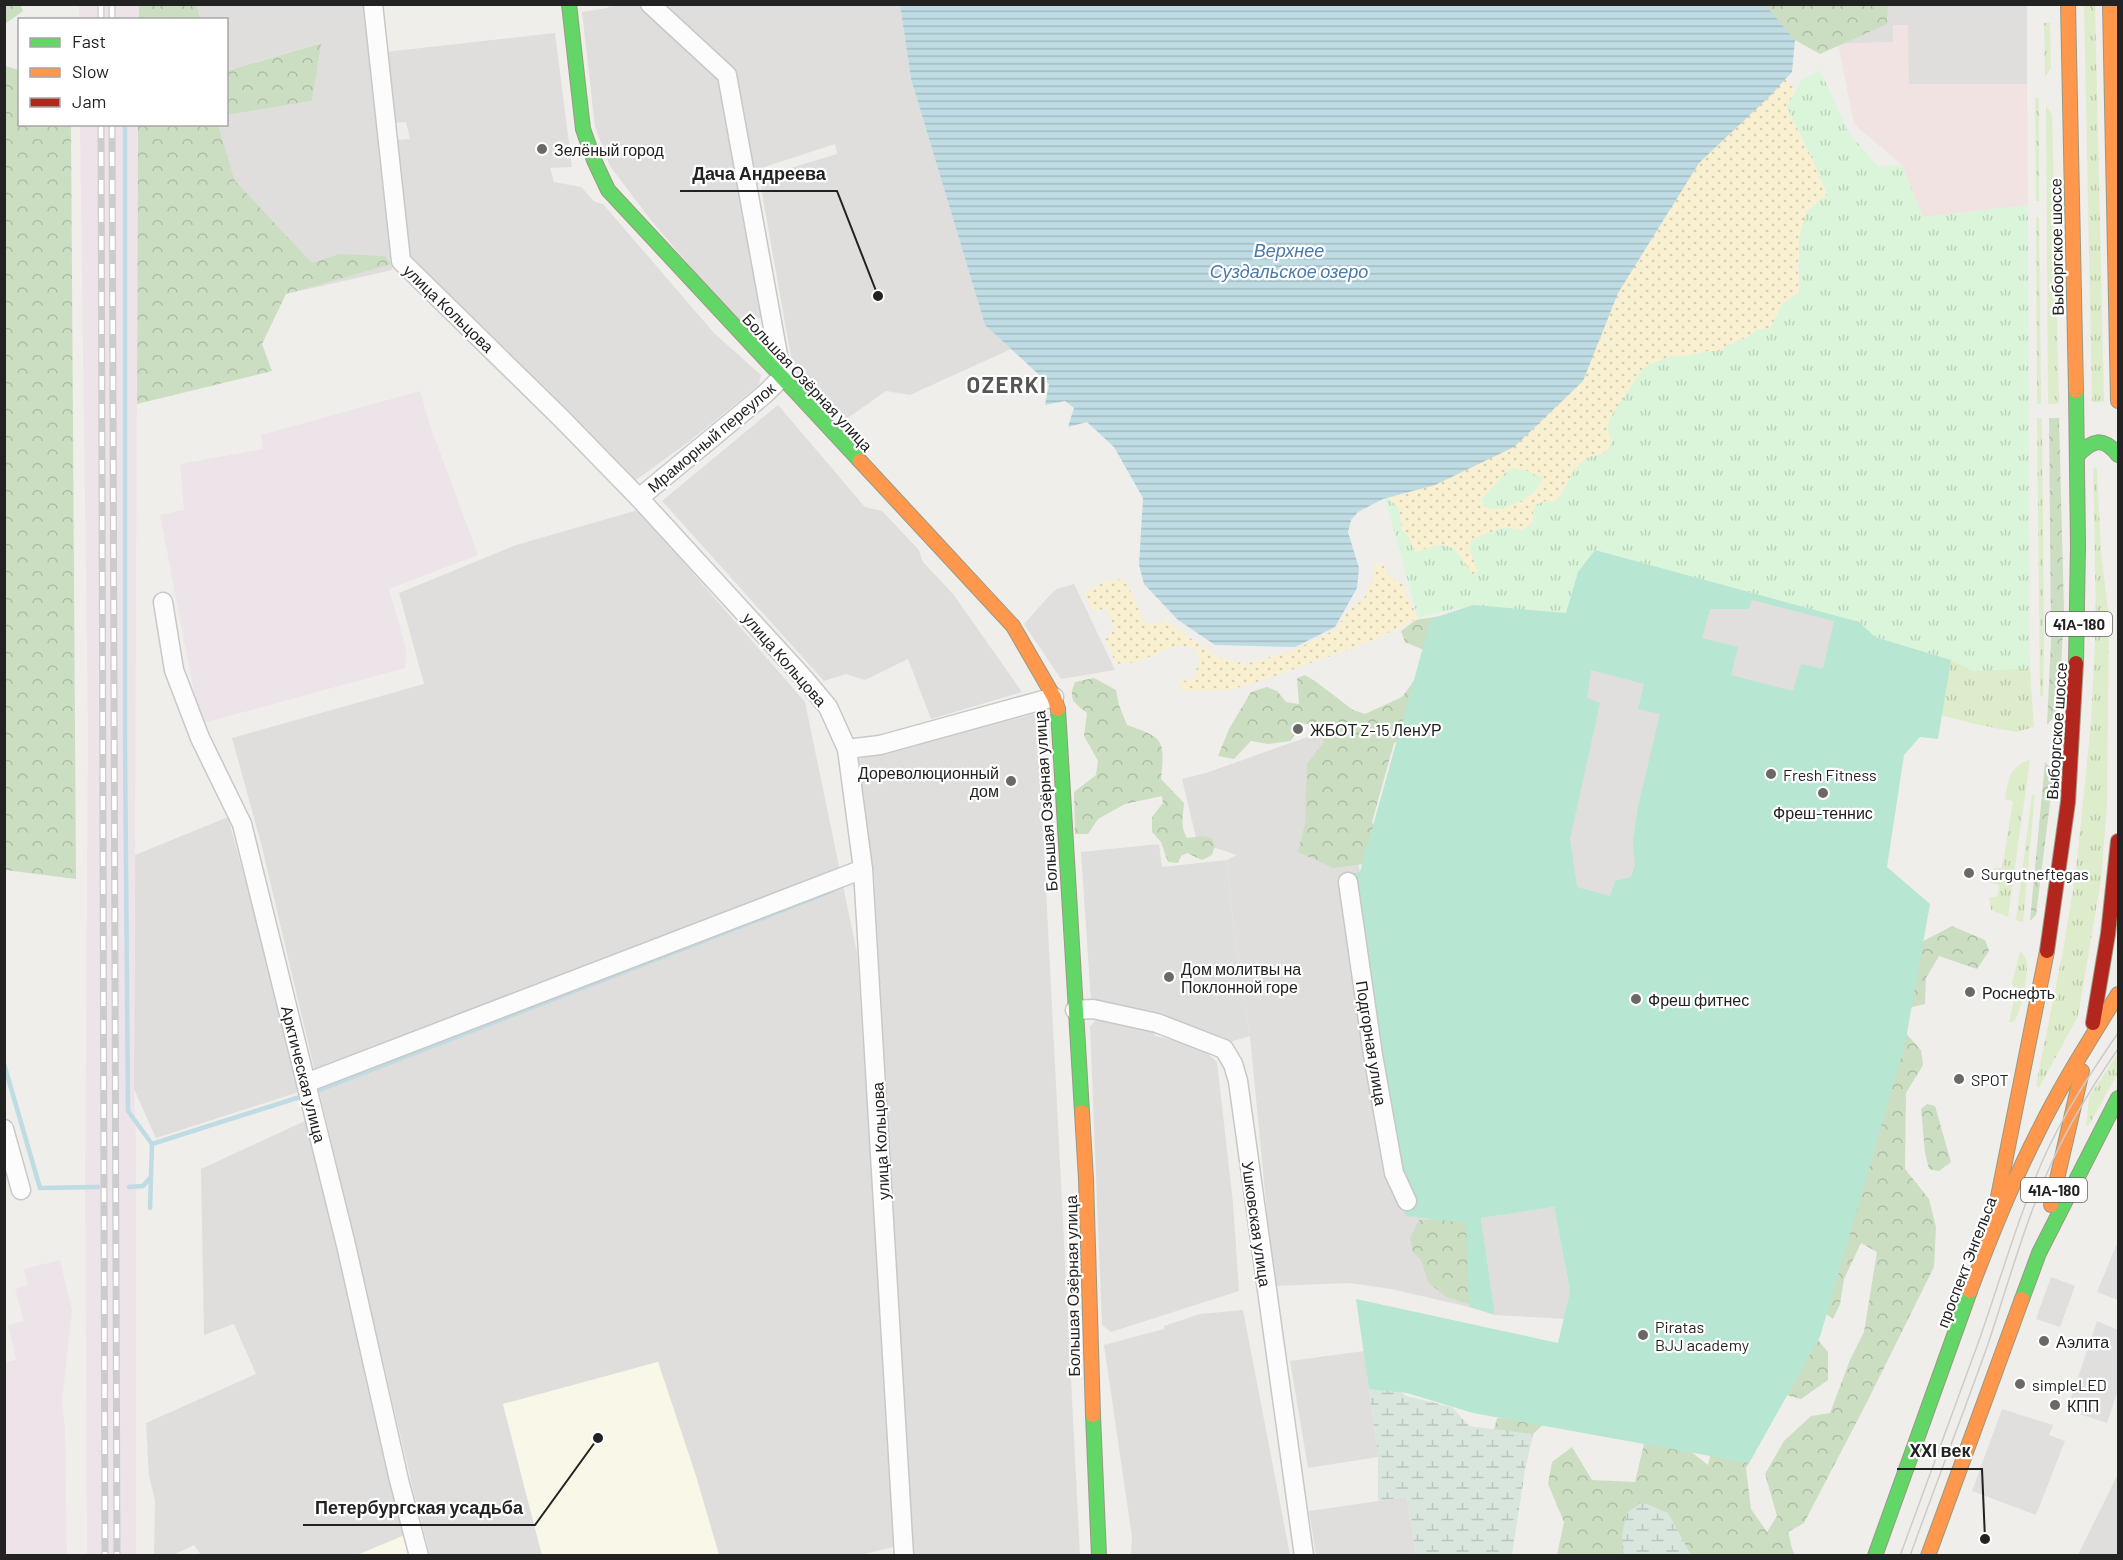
<svg xmlns="http://www.w3.org/2000/svg" width="2123" height="1560" viewBox="0 0 2123 1560" font-family="Barlow,sans-serif">
  <defs>
    <pattern id="grass-tufts" width="24" height="20" patternUnits="userSpaceOnUse" patternTransform="scale(1.5)"><rect width="24" height="20" fill="#ddeccb"/><path d="M3 7l-1-3M5 7V3M7 7l1-3M15 17l-1-3M17 17v-4M19 17l1-3" fill="none" stroke="#bdcaae"/></pattern>
    <pattern id="forest-crowns" width="20" height="18" patternUnits="userSpaceOnUse" patternTransform="scale(1.5)"><rect width="20" height="18" fill="#cbdec1"/><path d="M2 6a3 3 0 1 1 6 0M12 15a3 3 0 1 1 6 0" fill="none" stroke="#aebea6"/></pattern>
    <pattern id="wetland-marsh" width="20" height="14" patternUnits="userSpaceOnUse" patternTransform="scale(1.5)"><rect width="20" height="14" fill="#d9e6de"/><path d="M1 5h8M5 5V1M11 12h8M15 12V8" fill="none" stroke="#bac5be"/></pattern>
    <pattern id="sand-dots" width="8" height="8" patternUnits="userSpaceOnUse" patternTransform="scale(1.5)"><rect width="8" height="8" fill="#f8f0d0"/><path d="M2 2h.1M6 6h.1" fill="none" stroke="#d4ceb2" stroke-width="1.8" stroke-linecap="round"/></pattern>
    <pattern id="park-tufts" width="24" height="20" patternUnits="userSpaceOnUse" patternTransform="scale(1.5)"><rect width="24" height="20" fill="#daf5da"/><path d="M3 7l-1-3M5 7V3M7 7l1-3M15 17l-1-3M17 17v-4M19 17l1-3" fill="none" stroke="#bbd2bb"/></pattern>
    <pattern id="water-rules" width="6" height="5" patternUnits="userSpaceOnUse" patternTransform="scale(1.5)"><rect width="6" height="5" fill="#bfdbe3"/><path d="M0 2.5h6" fill="none" stroke="#a4bcc2"/></pattern>
  </defs>
  <rect width="100%" height="100%" fill="#f0eeeb"/>
  <g fill="#dfdedc">
    <path d="M197,5H363L392,270L286,294L235,181L218,125L226,124L227,115L312,101L320,43L227,71L226,20L200,19Z"/>
    <path d="M611,5H641L722,84L735,173L762,317L741,326L650,219L610,166L595,127L582,12L607,8Z"/>
    <path d="M663,5H900L911,79L985,325L1011,349L910,395L886,391L842,422L797,374L791,357L761,187L774,173L837,154L835,144L755,170L748,165L731,66Z"/>
    <path d="M1804,5H2027V84H1909L1893,42L1838,44Z"/>
    <path d="M555,33L572,167L550,168L554,182L581,187L595,202L603,204L714,333L761,375L759,385L687,443L633,482L411,261L405,243L394,140L410,139L406,122L394,123L385,52Z"/>
    <path d="M778,405L865,507L882,511L919,550L923,562L953,594L1022,692L931,719L908,659L865,680L846,674L824,681L662,501Z"/>
    <path d="M638,510L805,702L857,953L897,1553L893,1547L860,1555H719L695,1473L658,1362L503,1404L542,1555H430L413,1489L262,847L232,738L424,684L399,593L516,545Z"/>
    <path d="M1037,713L1080,1555H912L874,874L855,760Z"/>
    <path d="M1324,731L1360,872L1340,874L1466,1223L1469,1307L1391,1289L1350,1283L1274,1286L1250,1036L1234,930L1227,860L1237,855L1197,842L1182,779L1206,773Z"/>
    <path d="M228,817L302,1091L156,1138L134,1089L135,855Z"/>
    <path d="M1100,1017L1154,1028L1155,1036L1199,1046L1217,1062L1233,1203L1239,1291L1111,1332L1102,1325L1090,1026Z"/>
    <path d="M307,1120L405,1535L356,1555H201L194,1545L173,1555H154L155,1500L149,1476L146,1423L256,1374L234,1324L204,1335L201,1169Z"/>
    <path d="M1554,1207L1570,1291L1564,1319L1495,1315L1481,1218Z"/>
    <path d="M1243,1310L1290,1555H1131L1132,1537L1104,1345L1164,1329V1326L1200,1314Z"/>
    <path d="M1364,1351L1378,1457L1308,1468L1290,1361Z"/>
    <path d="M2118,1474V1555H2078L2113,1484Z"/>
    <path d="M1407,1497L1416,1555H1316L1309,1511Z"/>
  </g>
  <path fill="#f1e3e1" d="M1893,25H1908L1909,84H2027L2028,205L1923,217L1902,165L1854,124L1838,44L1893,42Z"/>
  <g fill="#ede4e9">
    <rect x="79" y="5" width="60" height="14"/>
    <path d="M80,125H138L134,1089L136,1139V1556L87,1555L85,1185L88,734Z"/>
    <path d="M420,391L430,425L478,555L389,589L406,648L405,668L200,724L160,515L184,510L180,464L263,449L261,435Z"/>
    <path d="M60,1260L72,1310L62,1402L65,1428L67,1555H5V1362L16,1360L8,1325L24,1321L15,1289L28,1285L24,1269Z"/>
  </g>
  <g fill="#f8f7e8">
    <path d="M658,1362L695,1473L719,1555H542L503,1404Z"/>
    <path d="M405,1535L411,1556H356Z"/>
  </g>
  <path fill="#dededc" d="M1159,844L1162,867L1227,860L1234,930L1250,1036L1227,1043L1091,1001L1081,852Z"/>
  <g fill="url(#grass-tufts)">
    <path d="M2084,5H2095L2104,402H2092Z"/>
    <path d="M2044,23H2050L2051,68L2045,77Z"/>
    <path d="M2035,97L2039,98V201H2036Z"/>
    <path d="M2046,105L2052,115L2059,404H2048Z"/>
    <path d="M2036,217H2039L2041,404H2037Z"/>
    <path d="M2037,418H2042L2044,641L2043,697L2040,696Z"/>
    <path d="M2095,467L2097,469L2101,552L2109,617L2107,805L2101,880L2078,1016L2039,1088L2036,1085L2063,951L2075,877L2083,803L2091,722L2096,617L2093,469Z"/>
    <path d="M1951,660L1974,671L2030,668L2034,727L2016,732L1975,724L1902,705Z"/>
    <path d="M2030,760L2008,917L1991,910L1989,897H1997L1999,885L1991,883L1994,868H2002L2013,801L2005,799C2008,780 2009,766 2030,760Z"/>
    <path d="M2032,794L2035,795L2023,922L2016,920Z"/>
    <path d="M2020,951C2024,955 2026,958 2027,963C2028,974 2021,1016 2013,1022H2009L2016,992L2012,983Z"/>
    <path d="M2118,1053V1073L2089,1125L2086,1126L2089,1097Z"/>
  </g>
  <g fill="url(#forest-crowns)">
    <path d="M5,4L20,5L23,11L5,24Z"/>
    <path d="M139,4L197,5L200,19H139Z"/>
    <path d="M1764,5H1888L1887,24L1820,54L1795,40Z"/>
    <path d="M321,43L312,101L227,115V71Z"/>
    <path d="M5,66L19,70L20,124L71,125L76,879L5,870Z"/>
    <path d="M138,125H218L235,181L312,263L339,254L385,256L391,264L286,294L262,344L272,371L137,404Z"/>
    <path d="M2049,418H2059L2064,611L2059,705L2056,714L2047,725L2051,640Z"/>
    <path d="M1461,613L1431,724L1394,743L1372,822L1382,839L1364,864L1333,868L1298,852L1305,824L1307,764L1324,742L1312,725L1300,723L1291,741L1268,744L1251,741L1234,759L1218,756L1229,729L1251,692L1267,687L1277,691L1286,702L1299,704L1297,678L1305,675L1315,681L1353,710L1365,714L1402,697L1427,664L1426,651L1405,642L1401,631L1416,620Z"/>
    <path d="M1094,678L1116,690L1119,705L1127,725C1164,738 1165,739 1161,779L1184,803C1183,816 1180,827 1187,838L1204,836L1212,839L1215,845L1212,855L1202,860L1187,853L1181,856L1178,863L1168,862L1161,842L1152,832V817L1163,803L1162,796L1125,804L1098,819L1088,834H1075L1074,792L1096,775L1098,761L1084,736L1087,713C1073,702 1068,699 1075,682Z"/>
    <path d="M2045,762L2054,771L2036,915L2030,921Z"/>
    <path d="M1952,926L1985,940L1989,951L1977,969L1939,956L1926,978L1925,1004L1899,1010L1901,1028L1921,1050L1923,1065L1906,1093L1905,1169L1929,1199L1936,1227L1934,1267L1867,1402L1804,1523L1788,1532L1793,1552L1796,1555H1557L1564,1522L1548,1484L1552,1462L1572,1447L1592,1480L1635,1482L1647,1431L1667,1433L1708,1465L1731,1377L1807,1327L1828,1352V1380L1801,1399L1773,1391V1420L1746,1468L1751,1509L1767,1532L1777,1516L1765,1474L1784,1441L1811,1416L1830,1413L1850,1360L1864,1332L1877,1252L1861,1243L1844,1279L1840,1304L1833,1319L1819,1308L1914,946Z"/>
    <path d="M1927,1104L1935,1106L1951,1162L1939,1171L1929,1169L1925,1153L1921,1109Z"/>
    <path d="M1468,1218L1477,1307L1446,1297L1428,1282L1421,1260L1413,1252L1410,1238L1419,1220Z"/>
    <path d="M1497,1418L1547,1421L1533,1434L1526,1464L1492,1438Z"/>
  </g>
  <g fill="url(#wetland-marsh)">
    <path d="M1364,1351L1376,1371L1406,1396L1452,1407L1469,1426L1533,1434L1526,1464L1512,1555H1416L1407,1497L1378,1501V1457Z"/>
    <path d="M1642,1502L1668,1513L1691,1555H1624L1622,1534L1627,1513Z"/>
  </g>
  <g fill="url(#sand-dots)">
    <path d="M1786,79L1795,90L1787,108L1817,169L1827,195L1798,262L1799,293L1782,304L1770,329C1753,328 1756,334 1743,339C1733,343 1728,343 1721,351H1706L1687,356H1672L1644,367L1608,428C1610,435 1614,443 1608,450C1603,457 1592,454 1586,459C1570,469 1568,489 1556,501H1546L1533,512V521C1525,530 1520,532 1508,528L1470,551L1479,572L1472,575C1456,548 1450,537 1417,552L1414,550L1409,538L1402,531L1401,518L1389,498L1435,485L1583,381L1618,293L1699,163Z"/>
    <path d="M1382,563C1387,574 1391,579 1403,584C1406,598 1413,605 1418,618L1370,642L1257,682L1230,690L1183,691L1178,682L1194,679L1200,656L1195,648L1177,645L1137,662L1116,664L1105,640L1115,629L1106,609L1092,610L1084,592L1107,581L1125,579L1146,625L1166,621L1217,657L1246,664L1295,650L1336,629L1348,611L1364,599L1374,575V564Z"/>
  </g>
  <g fill="url(#park-tufts)">
    <path d="M1820,70L1848,132L1878,166L1902,165L1923,217L2028,205L2030,668L1974,671L1951,660L1875,637L1858,622L1595,550L1578,572L1559,637L1457,608L1418,618L1385,498H1389L1399,510L1402,531L1409,538L1414,551L1418,552C1450,537 1456,548 1472,574L1478,572L1470,551L1471,540C1480,537 1489,532 1499,529C1515,524 1519,538 1533,521V512L1537,504L1546,501H1556C1568,488 1570,469 1586,459C1594,453 1606,457 1610,446C1613,439 1608,434 1608,428C1608,424 1609,421 1610,418L1644,367L1672,356H1687L1706,351H1721C1728,343 1733,343 1743,339C1756,334 1751,328 1770,329L1782,304L1799,293V239L1806,212L1827,195L1817,169L1787,107L1801,81Z"/>
    <path d="M1514,468L1525,470L1542,478C1540,495 1508,510 1492,509C1489,508 1486,507 1483,506L1481,500L1505,473Z"/>
  </g>
  <path fill="#b7e6d2" d="M1595,550L1859,622L1875,637L1951,660L1938,739L1920,737L1904,755L1887,867L1930,904L1905,1044L1820,1337L1749,1463L1473,1413L1407,1393L1369,1389L1356,1299L1558,1343L1570,1291L1554,1207L1481,1218L1495,1315L1469,1307L1466,1223L1406,1216L1389,1181L1339,874L1360,872L1431,619L1473,605L1566,613L1578,572Z"/>
  <g fill="#e0dfde">
    <path d="M1074,584L1115,670L1061,679L1024,624L1050,595L1057,589Z"/>
    <path d="M1752,600L1834,621L1823,669L1801,664L1793,691L1731,675L1738,647L1702,638L1710,609H1749Z"/>
    <path d="M1591,670L1644,684L1638,709L1660,714L1638,807L1633,840L1635,865L1631,877L1615,881L1610,896L1577,887L1570,839L1600,703L1587,698Z"/>
    <path d="M2118,1241V1300L2097,1292Z"/>
    <path d="M2051,1277L2075,1286L2060,1327L2036,1319Z"/>
    <path d="M2097,1321L2118,1330V1390L2107,1423L2067,1410Z"/>
    <path d="M2002,1409L2053,1425L2049,1435L2065,1441L2036,1515L1972,1491Z"/>
  </g>
  <path fill="url(#water-rules)" d="M1764,4L1795,40L1792,72L1771,95L1699,163L1618,293L1583,381L1514,447L1435,485L1383,499L1358,512L1351,520L1348,532L1359,568L1357,588L1335,627L1295,647L1215,645L1178,620L1144,584L1139,565L1143,498L1114,447L1087,422L1068,427L1074,408L1065,401L1045,405L1049,384L985,325L911,79L900,5Z"/>
  <g fill="none" stroke-linecap="round" stroke-linejoin="round">
    <g stroke="#bfdbe3" stroke-width="4.5">
      <path d="M125,124V742L128,1111L152,1144L150,1208"/>
      <path d="M4,1064L40,1188L98,1187"/>
      <path d="M317,1091L832,891"/>
      <path d="M152,1144L303,1096"/>
      <path d="M129,1187L143,1186L150,1178"/>
    </g>
    <defs>
      <g id="street">
        <path d="M373,4L401,261L561,418L639,498L802,676L828,707L847,749L863,869L904,1556"/>
        <path d="M639,498L765,394L782,377L727,75L650,4"/>
        <path d="M163,602L174,670L200,738L242,824L346,1245L399,1480L419,1556"/>
        <path d="M847,749L880,745L1054,697"/>
        <path d="M1348,882L1373,1055L1394,1173L1407,1201"/>
        <path d="M1075,1010L1093,1009L1157,1023L1224,1049L1233,1064L1238,1081L1304,1556"/>
        <path d="M306,1083L863,869"/>
        <path d="M4,1129L21,1190"/>
      </g>
      <g id="fast">
        <path d="M569,4L583,129L594,160L608,190L860,461"/>
        <path d="M2076,391L2078,545L2076,663"/>
        <path d="M2077,456C2092,440 2103,436 2118,455"/>
        <path d="M1058,709L1082,1112"/>
        <path d="M2022,1299L2039,1253L2118,1098"/>
        <path d="M1093,1415L1099,1556"/>
        <path d="M1875,1556L1970,1291"/>
      </g>
      <g id="slow">
        <path d="M2068,4L2076,391"/>
        <path d="M2110,4L2118,401"/>
        <path d="M860,461L1013,626L1054,697L1058,709"/>
        <path d="M1082,1112L1086,1179L1093,1415"/>
        <path d="M2051,1205L2082,1071"/>
        <path d="M1990,1237L2047,951"/>
        <path d="M1970,1291C1990,1238 2011,1185 2037,1134C2060,1086 2090,1040 2118,994"/>
        <path d="M1928,1556L2022,1299"/>
      </g>
      <g id="jam">
        <path d="M2047,951L2068,802L2076,663"/>
        <path d="M2093,1023L2108,934L2118,841"/>
      </g>
    </defs>
    <use href="#street" stroke="#c9c8c7" stroke-width="21"/>
    <use href="#fast" stroke="#999a82" stroke-width="16"/>
    <use href="#slow" stroke="#999a82" stroke-width="16"/>
    <use href="#jam" stroke="#999a82" stroke-width="16"/>
    <use href="#street" stroke="#fdfcfc" stroke-width="18"/>
    <use href="#fast" stroke="#63d668" stroke-width="14"/>
    <use href="#slow" stroke="#ff974d" stroke-width="14"/>
    <use href="#jam" stroke="#b3261e" stroke-width="14"/>
    <g stroke="#ccc" stroke-width="1.5">
      <path d="M1900,1556C1926,1486 1952,1416 1977,1346C1999,1285 2016,1222 2042,1162C2062,1116 2090,1074 2118,1033"/>
      <path d="M1910,1556C1935,1486 1962,1417 1987,1347C2008,1285 2025,1221 2052,1162C2070,1122 2093,1085 2118,1049"/>
    </g>
    <defs>
      <g id="rail">
        <path d="M101,4V20"/>
        <path d="M112,4V20"/>
        <path d="M101,124L105,1556"/>
        <path d="M112,124L117,1556"/>
      </g>
    </defs>
    <use href="#rail" stroke="#ccc" stroke-width="7"/>
    <use href="#rail" stroke="#fff" stroke-width="4.5" stroke-dasharray="14" stroke-linecap="butt"/>
  </g>
  <g fill="#6a6968" stroke="#fff" stroke-width="2">
    <circle cx="542" cy="149" r="6"/>
    <circle cx="1298" cy="729" r="6"/>
    <circle cx="1771" cy="774" r="6"/>
    <circle cx="1011" cy="781" r="6"/>
    <circle cx="1823" cy="793" r="6"/>
    <circle cx="1969" cy="873" r="6"/>
    <circle cx="1169" cy="977" r="6"/>
    <circle cx="1970" cy="992" r="6"/>
    <circle cx="1636" cy="999" r="6"/>
    <circle cx="1959" cy="1079" r="6"/>
    <circle cx="1643" cy="1335" r="6"/>
    <circle cx="2044" cy="1341" r="6"/>
    <circle cx="2020" cy="1384" r="6"/>
    <circle cx="2055" cy="1405" r="6"/>
  </g>
  <g text-anchor="middle" dominant-baseline="central" stroke-width="4.5" stroke-linejoin="round" paint-order="stroke">
    <g fill="#fff" stroke="#646464" stroke-width="1.5">
      <rect x="2046" y="612" width="66" height="24" rx="4.5"/>
      <rect x="2021" y="1178" width="66" height="24" rx="4.5"/>
    </g>
    <g font-size="15" font-weight="bold" fill="#222">
      <text x="2079" y="624">41А-180</text>
      <text x="2054" y="1190">41А-180</text>
    </g>
    <g font-size="16" fill="#222" stroke="#fff" text-anchor="start">
      <text x="554" y="149">Зелёный город</text>
      <text x="1310" y="729">ЖБОТ Z-15 ЛенУР</text>
      <text x="999" y="772" text-anchor="end">Дореволюционный<tspan x="999" dy="18">дом</tspan></text>
      <text x="1783" y="774">Fresh Fitness</text>
      <text x="1823" y="812" text-anchor="middle">Фреш-теннис</text>
      <text x="1981" y="873">Surgutneftegas</text>
      <text x="1181" y="968">Дом молитвы на<tspan x="1181" dy="18">Поклонной горе</tspan></text>
      <text x="1982" y="992">Роснефть</text>
      <text x="1648" y="999">Фреш фитнес</text>
      <text x="1971" y="1079">SPOT</text>
      <text x="1655" y="1326">Piratas<tspan x="1655" dy="18">BJJ academy</tspan></text>
      <text x="2056" y="1341">Аэлита</text>
      <text x="2032" y="1384">simpleLED</text>
      <text x="2067" y="1405">КПП</text>
    </g>
    <g font-size="16" fill="#222" stroke="#fff">
      <text transform="translate(2056 247) rotate(-91)">Выборгское шоссе</text>
      <text transform="translate(449 308) rotate(44)">улица Кольцова</text>
      <text transform="translate(808 382) rotate(47)">Большая Озёрная улица</text>
      <text transform="translate(711 437) rotate(-40)">Мраморный переулок</text>
      <text transform="translate(785 659) rotate(49)">улица Кольцова</text>
      <text transform="translate(2056 731) rotate(-86)">Выборгское шоссе</text>
      <text transform="translate(1045 801) rotate(-94)">Большая Озёрная улица</text>
      <text transform="translate(1372 1043) rotate(81)">Подгорная улица</text>
      <text transform="translate(304 1074) rotate(76)">Арктическая улица</text>
      <text transform="translate(880 1141) rotate(-93)">улица Кольцова</text>
      <text transform="translate(1257 1224) rotate(82)">Ушковская улица</text>
      <text transform="translate(1966 1262) rotate(-69)">проспект Энгельса</text>
      <text transform="translate(1072 1286) rotate(-91)">Большая Озёрная улица</text>
    </g>
    <g font-size="18" font-style="italic" fill="#4a7aab" stroke="#fff">
      <text x="1289" y="250">Верхнее<tspan x="1289" dy="21">Суздальское озеро</tspan></text>
    </g>
    <g font-size="22" font-weight="bold" letter-spacing="1.5" fill="#555" stroke="#fff">
      <text x="1007" y="384">OZERKI</text>
    </g>
  </g>
  <path fill="none" stroke="#222" stroke-width="2" d="M878 296L837 191H680M1985 1539L1982 1469H1897M598 1438L535 1525H303"/>
  <g fill="#222" stroke="#fff" stroke-width="2">
    <circle cx="878" cy="296" r="6"/>
    <circle cx="1985" cy="1539" r="6"/>
    <circle cx="598" cy="1438" r="6"/>
  </g>
  <g font-size="18" text-anchor="middle" font-weight="bold" fill="#222" stroke="#fff" stroke-width="4.5" stroke-linejoin="round" paint-order="stroke">
    <text x="759" y="180">Дача Андреева</text>
    <text x="1940" y="1457">XXI век</text>
    <text x="419" y="1514">Петербургская усадьба</text>
  </g>
  <rect width="2123" height="1560" fill="none" stroke="#222222" stroke-width="12"/>
  <rect x="18" y="18" width="210" height="108" fill="#ffffff" stroke="#a7a7a7" stroke-width="1.5"/>
  <rect x="30" y="38" width="30" height="9" fill="#63d668" stroke="#a7a7a7" stroke-width="1.5"/>
  <text x="72" y="48" font-size="18" fill="#222222">Fast</text>
  <rect x="30" y="68" width="30" height="9" fill="#ff974d" stroke="#a7a7a7" stroke-width="1.5"/>
  <text x="72" y="78" font-size="18" fill="#222222">Slow</text>
  <rect x="30" y="98" width="30" height="9" fill="#b3261e" stroke="#a7a7a7" stroke-width="1.5"/>
  <text x="72" y="108" font-size="18" fill="#222222">Jam</text>
</svg>
